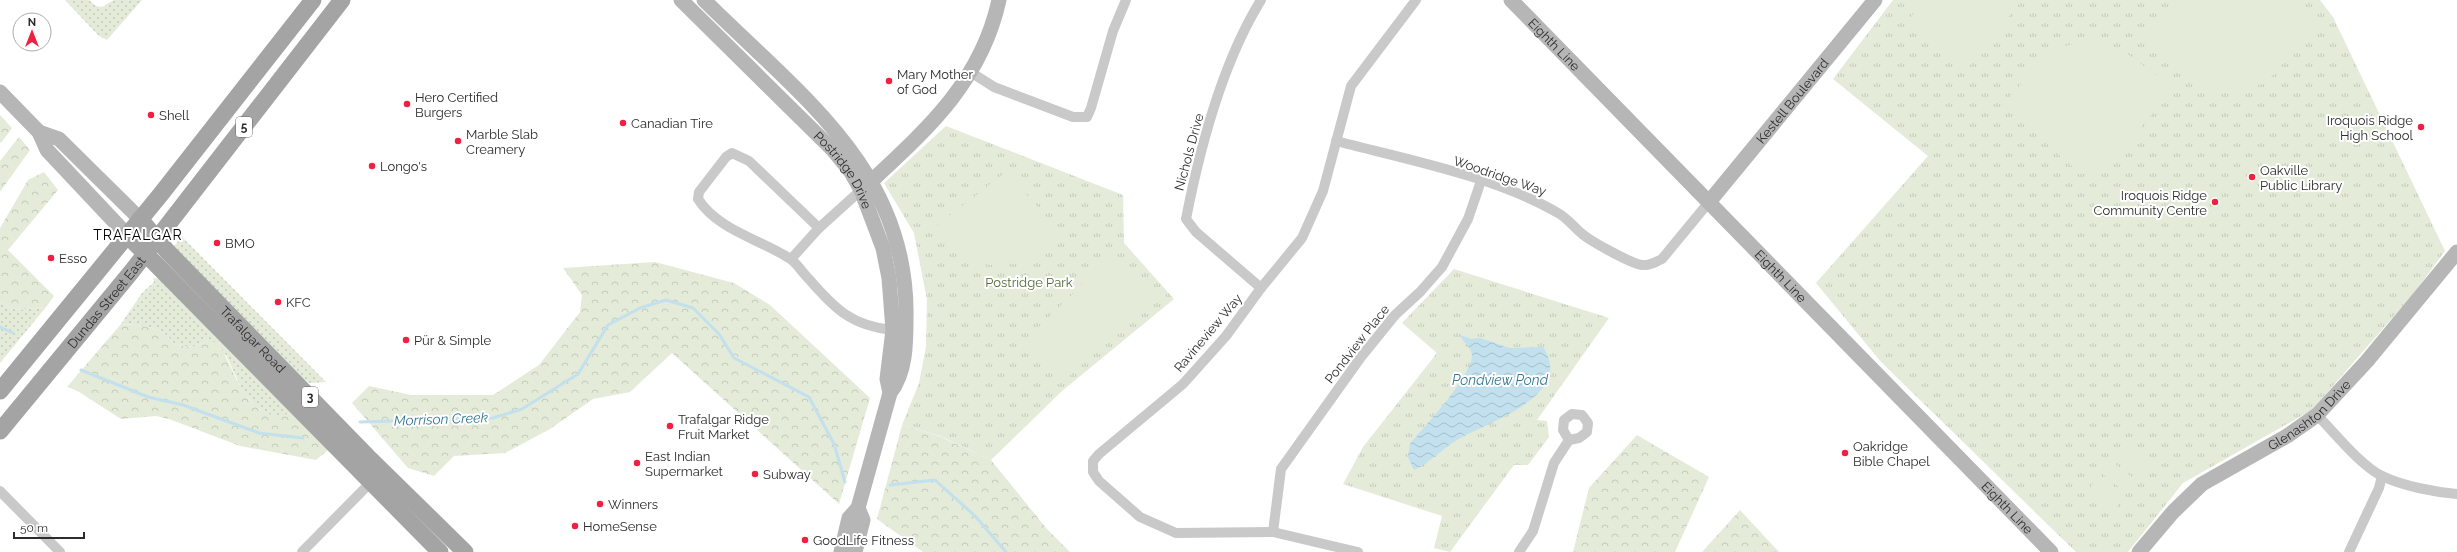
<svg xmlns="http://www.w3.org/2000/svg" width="2457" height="552" viewBox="0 0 2457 552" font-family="Raleway,sans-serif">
  <defs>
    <pattern id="grass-dots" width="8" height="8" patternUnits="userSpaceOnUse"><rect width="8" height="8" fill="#e4ebd8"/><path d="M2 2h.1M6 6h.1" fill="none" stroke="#c4caba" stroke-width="1.8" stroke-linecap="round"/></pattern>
    <pattern id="forest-crowns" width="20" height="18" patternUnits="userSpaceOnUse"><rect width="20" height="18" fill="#e4ebd8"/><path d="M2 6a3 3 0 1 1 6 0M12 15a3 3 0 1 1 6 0" fill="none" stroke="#c4caba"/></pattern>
    <pattern id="park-tufts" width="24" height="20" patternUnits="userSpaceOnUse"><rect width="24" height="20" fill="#e4ebd8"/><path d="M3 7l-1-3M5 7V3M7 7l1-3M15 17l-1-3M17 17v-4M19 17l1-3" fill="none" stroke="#c4caba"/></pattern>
    <pattern id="water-waves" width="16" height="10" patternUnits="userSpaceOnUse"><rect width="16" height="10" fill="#c2e0ed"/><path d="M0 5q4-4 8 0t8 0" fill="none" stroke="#a7c0cb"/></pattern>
  </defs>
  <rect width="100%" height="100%" fill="#fff"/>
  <g fill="url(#grass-dots)">
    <path d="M65,0H89L96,6L102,7L114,0H142L107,40L99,36Z"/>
    <path d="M182,237L326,382L309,383L302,378L175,248L174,246Z"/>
    <path d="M153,278L160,279L293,412L280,418L266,414L255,406L243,392L226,355L206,341L193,347L175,345C163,326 142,325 121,324L142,293L154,282Z"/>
    <path d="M0,302L17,310L46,307L0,363Z"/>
  </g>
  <g fill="url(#forest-crowns)">
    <path d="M0,115L12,128L1,143L0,142Z"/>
    <path d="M19,137L30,150L0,192V161Z"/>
    <path d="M44,172L58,190L8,250L54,296L46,307L17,310L0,302V228L28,180Z"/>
    <path d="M655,262L734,283L770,305L870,398L839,504L672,353L630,392L593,399L550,429L505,453L454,456L434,476L408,468L352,403L369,386L411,395H493L539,365L580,312L582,295L563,268Z"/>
    <path d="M121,324C142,325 163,326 175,345L193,347L206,341L218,342C235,370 249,430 293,412L329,449L316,460L240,446L169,419L156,416L121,419L76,390L67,387Z"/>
    <path d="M902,425L939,436L991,460L1047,529L1070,552H923L877,519Z"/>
    <path d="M1637,435L1709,477L1675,552H1573L1589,488Z"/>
    <path d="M1740,510L1779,552H1702Z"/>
  </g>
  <g fill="url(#park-tufts)">
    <path d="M1893,0H2320L2333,17L2445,251L2414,293L2312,410L2183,483L2128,552H2076L1881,362L1816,283L1928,156L1833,79Z"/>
    <path d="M946,126L1123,195L1124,243L1174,299L1062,391L991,460L940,436L902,425L919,383L926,347L927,300L914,233L884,183Z"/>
    <path d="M1454,269L1609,318L1537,420L1547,421L1549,437L1528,465H1514L1450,552L1434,548L1442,516L1343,484L1363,447L1437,353L1402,323Z"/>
  </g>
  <g fill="#e4ebd8">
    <path d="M1924,0H2022L1967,69L1907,22Z"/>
    <path d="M2178,0H2288L2318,22L2273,75L2262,84L2233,89L2210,88L2144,40Z"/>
    <path d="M2096,40L2129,55L2174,88L2103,172L2081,174L2003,105L2048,52L2078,42Z"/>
    <path d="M1006,172L1066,238C1033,264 988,278 951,249C944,244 937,236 931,230Z"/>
    <path d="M1112,256L1152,297L1064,381L1025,340Z"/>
    <path d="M2123,445L2149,465L2140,477L2114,457Z"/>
    <path d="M2111,461L2137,481L2127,493L2101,473Z"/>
    <path d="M2098,477L2124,497L2115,509L2089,489Z"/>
  </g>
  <path fill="url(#water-waves)" d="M1460,335L1471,339L1480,338L1510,348L1543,347C1576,396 1487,422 1457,440C1442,449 1431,462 1414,470L1408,457L1410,444C1425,426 1471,377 1472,356C1472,347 1463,343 1460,335Z"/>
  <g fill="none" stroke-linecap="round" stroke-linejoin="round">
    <g stroke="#c2e0ed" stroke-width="3">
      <path d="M0,327L13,333"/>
      <path d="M81,370L148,397L183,405L259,433L303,438"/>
      <path d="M360,422L493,418L522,409L578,374L608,325L640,308L666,300L693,308L719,334L734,358L809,397L834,444L845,482"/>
      <path d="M890,485L935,480L975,516L1006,552"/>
    </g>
    <g stroke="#c9c9c9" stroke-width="10">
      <path d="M1261,0C1222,63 1200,147 1186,219L1196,232L1261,288"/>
      <path d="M972,73L994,87L1073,117H1087L1091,108L1113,31L1126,0"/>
      <path d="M1336,141C1405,159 1497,177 1558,213C1567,218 1573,226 1581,233C1590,241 1630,263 1642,265C1650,266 1655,262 1662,259L1709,202"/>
      <path d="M819,228L749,161L732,153L726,157L699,192L698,199C718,230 759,239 789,258C796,262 802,272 808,278C834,308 851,326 893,330"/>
      <path d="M791,259L819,228L861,190"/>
      <path d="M1572,414L1582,415L1588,423L1587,432L1579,438L1569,440L1563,430L1564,420Z"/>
      <path d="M2317,415C2335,433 2360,465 2382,476C2403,486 2434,492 2457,494"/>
      <path d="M0,491L60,552"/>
      <path d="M1273,532L1281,469L1361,357L1395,315L1420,292L1442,267L1468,219L1481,181"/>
      <path d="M302,552L372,481"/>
      <path d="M1358,552L1273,532L1176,533L1140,517L1099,481L1093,472V461L1099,454L1183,384L1226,336L1261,288L1302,238L1323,191L1351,86L1416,0"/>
      <path d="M1519,552L1533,531L1554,463L1569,440"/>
      <path d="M2349,552L2379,488L2382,476"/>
    </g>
    <g stroke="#b6b6b6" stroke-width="15">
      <path id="s1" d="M681,0L833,150L851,172L861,190L883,248L889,278L893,330L887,379L890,393L858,508L849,518L841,552"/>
      <path d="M704,0C798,94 909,170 906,318C906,343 906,373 890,393"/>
      <path id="s2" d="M1511,0L2051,552"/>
      <path d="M0,92L39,132L47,150L127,235"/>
      <path d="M39,132L59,139L140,219"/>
      <path d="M865,187C925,131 981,83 999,0"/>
      <path id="s3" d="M1709,202L1875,0"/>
      <path d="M855,552L863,520L858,508"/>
      <path id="s4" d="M2139,552L2173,512L2202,484L2287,436L2317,415L2367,361L2457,252"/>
    </g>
    <g stroke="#a4a4a4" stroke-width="17">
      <path id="s5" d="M140,219L167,251L367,456L465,552"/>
      <path d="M127,235L440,552"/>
      <path d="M0,391L161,194L313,0"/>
      <path id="s6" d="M0,431L132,271L342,0"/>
    </g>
  </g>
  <g fill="#f12042" stroke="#fff" stroke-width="1.5">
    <circle cx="889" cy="81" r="4"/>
    <circle cx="407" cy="104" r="4"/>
    <circle cx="151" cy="115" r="4"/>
    <circle cx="623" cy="123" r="4"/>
    <circle cx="2421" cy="127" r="4"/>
    <circle cx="458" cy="141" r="4"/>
    <circle cx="372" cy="166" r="4"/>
    <circle cx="2252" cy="177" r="4"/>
    <circle cx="2215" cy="202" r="4"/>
    <circle cx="217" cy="243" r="4"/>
    <circle cx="51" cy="258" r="4"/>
    <circle cx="278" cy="302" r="4"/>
    <circle cx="406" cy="340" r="4"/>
    <circle cx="670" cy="426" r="4"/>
    <circle cx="1845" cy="453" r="4"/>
    <circle cx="637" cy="463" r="4"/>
    <circle cx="755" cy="474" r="4"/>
    <circle cx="600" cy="504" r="4"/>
    <circle cx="575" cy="526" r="4"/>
    <circle cx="805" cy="540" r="4"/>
  </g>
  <g text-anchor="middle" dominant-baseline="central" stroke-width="4" stroke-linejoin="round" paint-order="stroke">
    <g fill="#fff" stroke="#6b6b6b" stroke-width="1">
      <rect x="236" y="117" width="16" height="20" rx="3"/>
      <rect x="302" y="387" width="16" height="20" rx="3"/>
    </g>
    <g font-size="12" font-weight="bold" fill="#2c2c2c">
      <text x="244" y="127">5</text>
      <text x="310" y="397">3</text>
    </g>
    <g font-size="13" fill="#2c2c2c" stroke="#fff">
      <text stroke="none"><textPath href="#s2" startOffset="62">Eighth Line</textPath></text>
      <text stroke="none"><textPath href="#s3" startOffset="131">Kestell Boulevard</textPath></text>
      <text transform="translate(1189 152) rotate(-75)">Nichols Drive</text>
      <text stroke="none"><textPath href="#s1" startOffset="236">Postridge Drive</textPath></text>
      <text transform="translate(1500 176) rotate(19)">Woodridge Way</text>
      <text stroke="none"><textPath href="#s2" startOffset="386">Eighth Line</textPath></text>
      <text stroke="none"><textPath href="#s6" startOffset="167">Dundas Street East</textPath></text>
      <text transform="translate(1208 333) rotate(-50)">Ravineview Way</text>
      <text stroke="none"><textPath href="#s5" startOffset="165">Trafalgar Road</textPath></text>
      <text transform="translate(1357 344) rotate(-52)">Pondview Place</text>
      <text stroke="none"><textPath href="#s4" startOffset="221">Glenashton Drive</textPath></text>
      <text stroke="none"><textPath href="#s2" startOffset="710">Eighth Line</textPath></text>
    </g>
    <g font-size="13" fill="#2c2c2c" stroke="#fff" text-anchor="start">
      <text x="897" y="74">Mary Mother<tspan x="897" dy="15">of God</tspan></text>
      <text x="415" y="97">Hero Certified<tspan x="415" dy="15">Burgers</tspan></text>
      <text x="159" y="115">Shell</text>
      <text x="2413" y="120" text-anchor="end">Iroquois Ridge<tspan x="2413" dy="15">High School</tspan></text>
      <text x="631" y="123">Canadian Tire</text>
      <text x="466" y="134">Marble Slab<tspan x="466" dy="15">Creamery</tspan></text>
      <text x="380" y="166">Longo's</text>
      <text x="2260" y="170">Oakville<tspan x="2260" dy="15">Public Library</tspan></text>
      <text x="2207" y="195" text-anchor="end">Iroquois Ridge<tspan x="2207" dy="15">Community Centre</tspan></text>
      <text x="225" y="243">BMO</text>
      <text x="59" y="258">Esso</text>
      <text x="286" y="302">KFC</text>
      <text x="414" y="340">Pür &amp; Simple</text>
      <text x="678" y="419">Trafalgar Ridge<tspan x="678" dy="15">Fruit Market</tspan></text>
      <text x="1853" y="446">Oakridge<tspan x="1853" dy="15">Bible Chapel</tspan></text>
      <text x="645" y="456">East Indian<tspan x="645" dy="15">Supermarket</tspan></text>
      <text x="763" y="474">Subway</text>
      <text x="608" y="504">Winners</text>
      <text x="583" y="526">HomeSense</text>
      <text x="813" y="540">GoodLife Fitness</text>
    </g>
    <g font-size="13" fill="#536a37" stroke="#fff">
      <text x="1029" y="282">Postridge Park</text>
    </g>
    <g font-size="14" letter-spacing="1" fill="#000" stroke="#fff">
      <text x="138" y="235">TRAFALGAR</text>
    </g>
    <g font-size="14" font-style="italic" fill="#357793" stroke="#fff">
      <text x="1500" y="380">Pondview Pond</text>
      <text transform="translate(441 419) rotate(-2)">Morrison Creek</text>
    </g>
  </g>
  <g transform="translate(32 32)"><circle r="19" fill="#ffffff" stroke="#ababab"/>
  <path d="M0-3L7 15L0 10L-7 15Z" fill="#f12042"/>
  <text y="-6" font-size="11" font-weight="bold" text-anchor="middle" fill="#2c2c2c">N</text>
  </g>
  <path d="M14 532v6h70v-6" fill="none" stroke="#2c2c2c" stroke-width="2"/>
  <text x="20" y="532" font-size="12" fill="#2c2c2c" stroke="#ffffff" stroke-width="3" paint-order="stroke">50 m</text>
</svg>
